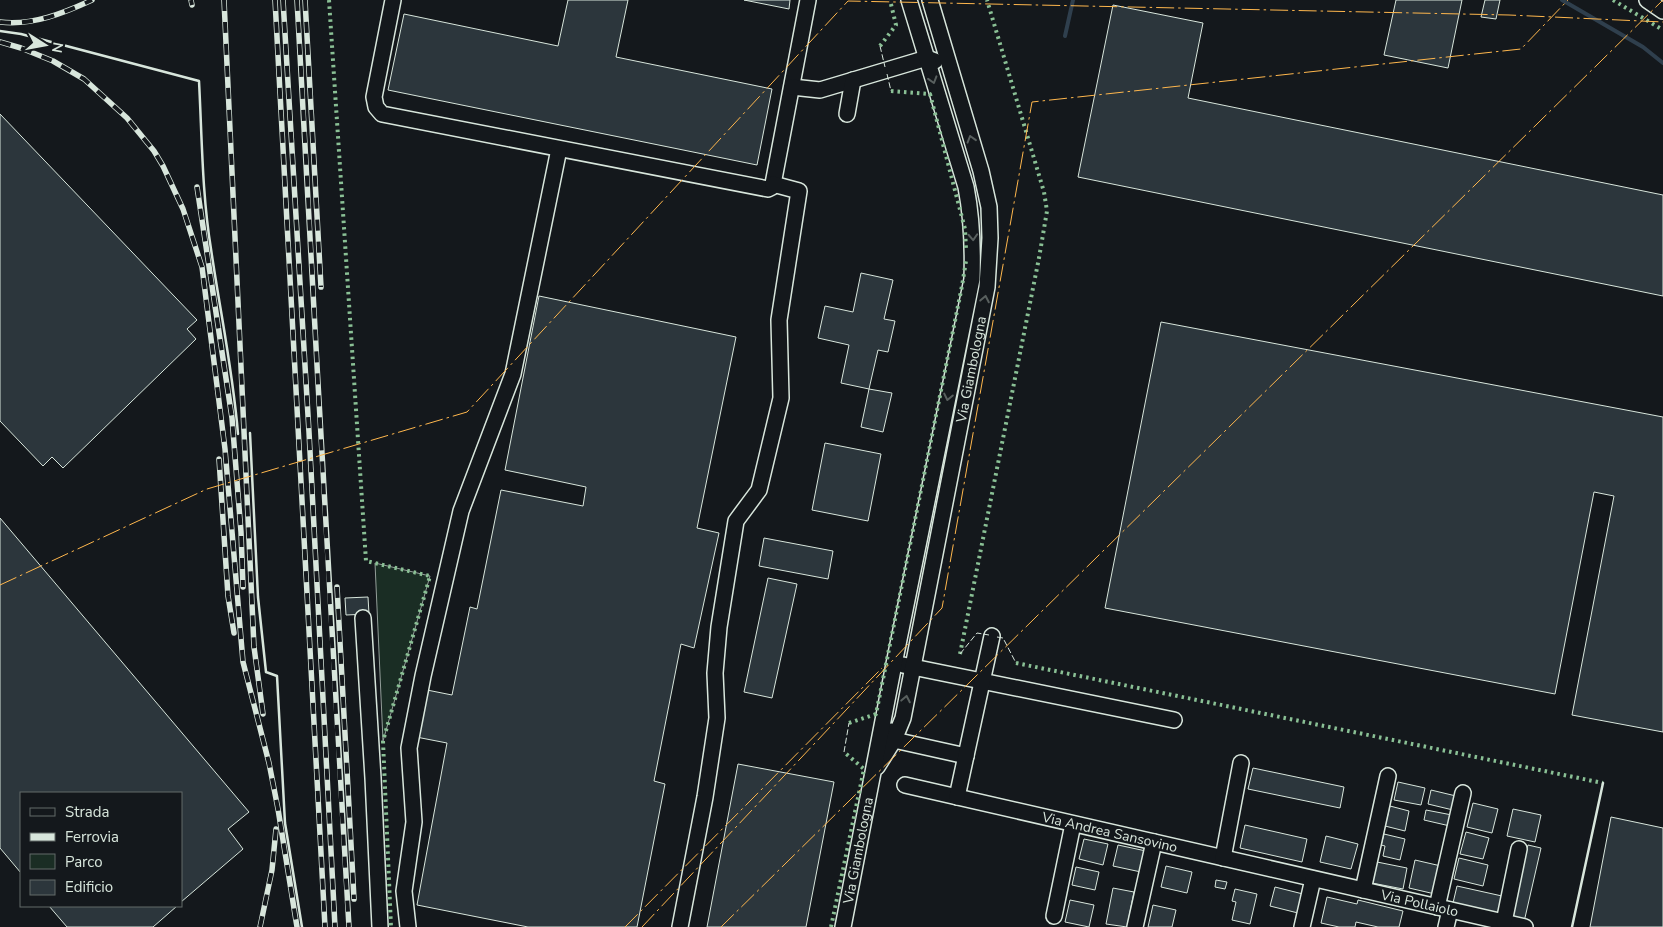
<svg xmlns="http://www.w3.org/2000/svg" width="1663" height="927" viewBox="0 0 1663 927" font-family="'Nunito Sans',sans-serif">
  <rect width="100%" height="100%" fill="#14181c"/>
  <path fill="#1a2d24" stroke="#939e99" d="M375,563L430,576L383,741Z"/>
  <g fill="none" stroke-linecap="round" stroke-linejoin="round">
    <g stroke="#2f3f4d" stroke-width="4">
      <path d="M1562,0L1643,47L1663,63"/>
      <path d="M1065,36L1073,0"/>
    </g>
  </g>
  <g fill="#2c363c" stroke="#d8e6dc">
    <path d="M568,0H628L616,57L772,89L757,165L388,90L404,14L558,46Z"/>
    <path d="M744,0H790L789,9Z"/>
    <path d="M1396,0H1462L1448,68L1384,55Z"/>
    <path d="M1485,0H1500L1496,19L1481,17Z"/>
    <path d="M1113,5L1203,23L1188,98L1663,195V296L1078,177Z"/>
    <path d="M0,114L197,320L187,329L196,339L63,468L52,457L43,466L0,421Z"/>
    <path d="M861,273L893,280L884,319L895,321L888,352L878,350L869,389L841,383L849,345L818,338L825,306L853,312Z"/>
    <path d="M539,296L736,337L697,528L719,533L694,648L681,644L654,781L665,784L637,927H528L417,905L447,743L411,736L422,689L452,695L470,607L477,609L501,490L583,506L586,487L505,470Z"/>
    <path d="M1161,322L1663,417V732L1572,715L1614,496L1594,492L1555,694L1105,608Z"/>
    <path d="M869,389L892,393L883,432L861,427Z"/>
    <path d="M825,443L881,454L868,521L812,510Z"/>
    <path d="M0,518L249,812L228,829L243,849L181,902V793H21V873L0,848Z"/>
    <path d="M764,538L833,551L828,579L759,566Z"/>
    <path d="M768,578L797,584L772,698L744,692Z"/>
    <path d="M368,597L369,614L346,615L345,598Z"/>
    <path d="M738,764L834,782L806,927H707Z"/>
    <path d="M1253,768L1344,787L1340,808L1248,789Z"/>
    <path d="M1398,782L1425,788L1421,805L1394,800Z"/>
    <path d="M1431,790L1456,796L1453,810L1428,804Z"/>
    <path d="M1473,803L1498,809L1492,833L1467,827Z"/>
    <path d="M1390,806L1409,811L1405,831L1385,826Z"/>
    <path d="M1513,809L1541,815L1535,842L1507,836Z"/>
    <path d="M1426,810L1452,815L1450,826L1424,820Z"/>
    <path d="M1611,817L1663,828V927H1590Z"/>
    <path d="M1245,825L1307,839L1302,862L1240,848Z"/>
    <path d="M1466,832L1489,838L1483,859L1460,854Z"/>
    <path d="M1384,834L1405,839L1400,860L1383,856L1385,846L1381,845Z"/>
    <path d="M1326,836L1358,844L1351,869L1320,862Z"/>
    <path d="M1084,839L1108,844L1103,865L1079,859Z"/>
    <path d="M1118,845L1146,851L1141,872L1113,866Z"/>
    <path d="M1528,845L1541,848L1524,922L1507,918Z"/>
    <path d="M1459,858L1488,865L1483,886L1454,879Z"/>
    <path d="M1415,860L1441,866L1435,894L1409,888Z"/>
    <path d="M1377,862L1407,868L1403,889L1372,883Z"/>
    <path d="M1166,866L1192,872L1187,893L1161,887Z"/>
    <path d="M1076,867L1099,872L1095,890L1072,885Z"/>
    <path d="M1216,880L1227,882L1225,889L1215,887Z"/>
    <path d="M1457,886L1502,896L1498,914L1453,903Z"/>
    <path d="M1275,887L1303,894L1298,913L1270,906Z"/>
    <path d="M1113,888L1134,892L1127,927L1106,924Z"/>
    <path d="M1235,889L1257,894L1250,924L1232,920L1236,902L1232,901Z"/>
    <path d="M1327,897L1357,904L1358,900L1403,911L1399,927H1378L1356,922L1355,927H1339L1321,923Z"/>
    <path d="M1070,900L1094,905L1089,927L1065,922Z"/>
    <path d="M1153,905L1176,910L1172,927H1148Z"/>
    <path d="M49,906H177L153,927H67Z"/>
  </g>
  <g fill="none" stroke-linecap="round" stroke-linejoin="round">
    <defs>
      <g id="minor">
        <path d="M393,0L374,97L376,107L382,114L768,189L772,187L773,184L808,0"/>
        <path d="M1647,0L1663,11"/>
        <path d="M792,87L820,90L927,58L935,61"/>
        <path d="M847,114L853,80"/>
        <path d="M363,618L373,778L380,927"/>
        <path d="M903,665L1174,720"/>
        <path d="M891,731L894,740L966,756"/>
        <path id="s1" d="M877,767L894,740L903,718L987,287L990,238L989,207L981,171L930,0"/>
        <path id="s2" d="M905,785L1525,927"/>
        <path d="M957,797L992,636"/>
        <path d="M1223,858L1241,763"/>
        <path d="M1363,890L1388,776"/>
        <path d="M1437,907L1463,793"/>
        <path d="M1054,916L1073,824"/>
        <path d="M1504,922L1519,849"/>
        <path d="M408,927L404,891L414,822L409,748L423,676L461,511L513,374L559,149"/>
        <path d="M680,927L705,797L717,718L715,673L719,627L736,521L759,490L781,398L779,320L799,191L773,184"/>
        <path id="s3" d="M843,927L894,664L972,279C973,247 972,218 966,187L909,0"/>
        <path d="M1135,927L1154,842"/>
        <path d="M1302,927L1313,879"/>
        <path d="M1446,927L1450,910"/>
      </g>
    </defs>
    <use href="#minor" stroke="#d8e6dc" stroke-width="18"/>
    <use href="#minor" stroke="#14181c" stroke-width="15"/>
    <defs>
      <g id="rail">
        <path d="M191,0L192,5"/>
        <path d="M224,0L254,647L263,714"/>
        <path d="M275,0L325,927"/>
        <path d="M283,0L309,432L335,927"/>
        <path d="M297,0C315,309 329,618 349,927"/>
        <path d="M305,0L321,287"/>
        <path d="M0,22C32,26 64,13 92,0"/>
        <path d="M0,42L21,48L53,61L84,79L127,118L154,151L163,166L183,209L202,267L225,449L243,662L269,763L278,809L297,927"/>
        <path d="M197,187L232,418L241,532L243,587"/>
        <path d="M219,459L228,596L234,633"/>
        <path d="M337,587L354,899"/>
        <path d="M260,927L272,870L276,829"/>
      </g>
    </defs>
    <use href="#rail" stroke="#d8e6dc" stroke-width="5.5"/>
    <use href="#rail" stroke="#14181c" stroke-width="4" stroke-dasharray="11" stroke-linecap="butt"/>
    <g stroke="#8ac095" stroke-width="4" stroke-dasharray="2.5 4" stroke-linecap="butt">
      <path d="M329,0L366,561L430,576L383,741L391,927"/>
      <path d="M1613,0L1663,30"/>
      <path d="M880,46L896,25L890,0"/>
      <path d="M891,91L930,94L965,229L966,249"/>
      <path d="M960,654L1039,258L1047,211L1044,192L987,0"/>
      <path d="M1016,663L1603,783"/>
      <path d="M849,723L876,714L962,286L966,261"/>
      <path d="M831,927L864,769L844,752"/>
    </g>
    <g stroke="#d8e6dc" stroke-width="1" stroke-dasharray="6 2.5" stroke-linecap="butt">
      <path d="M880,46L885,67"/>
      <path d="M887,74L891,91"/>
      <path d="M997,637L1003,638L1016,663"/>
      <path d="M960,654L977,633L989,635"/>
      <path d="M844,752L849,723"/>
    </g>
    <g stroke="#d8e6dc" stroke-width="2.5">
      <path d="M0,31L21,34L199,81C202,137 202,194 211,249C220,311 233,371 238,434"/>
      <path d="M250,433L258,597L266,672L277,676L285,823L302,927"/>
      <path d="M1572,927L1603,783"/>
    </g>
    <g stroke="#ffb74d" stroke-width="1" stroke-dasharray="18 4 2.5 4" stroke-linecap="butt">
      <path d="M0,585L207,489L467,412L848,1L1509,15L1663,22"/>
      <path d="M625,927L882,668"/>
      <path d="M642,927L942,608L1032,102L1521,49L1568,0"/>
      <path d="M721,927L1663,0"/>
    </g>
  </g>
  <defs><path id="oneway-chevron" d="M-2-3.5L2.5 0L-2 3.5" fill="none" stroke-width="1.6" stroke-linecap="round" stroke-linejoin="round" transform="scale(1.25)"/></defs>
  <g stroke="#59605f">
    <use href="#oneway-chevron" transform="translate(933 80) rotate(73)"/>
    <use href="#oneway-chevron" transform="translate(971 139) rotate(-107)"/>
    <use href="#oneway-chevron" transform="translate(973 237) rotate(87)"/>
    <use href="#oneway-chevron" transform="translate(985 299) rotate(-79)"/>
    <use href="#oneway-chevron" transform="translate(948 397) rotate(102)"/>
    <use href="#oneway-chevron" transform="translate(906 699) rotate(-79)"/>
  </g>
  <g text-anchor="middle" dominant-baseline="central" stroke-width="4" stroke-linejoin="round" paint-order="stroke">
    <g font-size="14" fill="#d8e6dc" stroke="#14181c">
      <text stroke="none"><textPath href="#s1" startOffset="411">Via Giambologna</textPath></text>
      <text stroke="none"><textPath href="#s2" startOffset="210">Via Andrea Sansovino</textPath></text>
      <text stroke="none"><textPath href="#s3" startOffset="78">Via Giambologna</textPath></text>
      <text stroke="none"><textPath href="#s2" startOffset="528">Via Pollaiolo</textPath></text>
    </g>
  </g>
  <rect x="20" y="792" width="162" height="115" fill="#14181c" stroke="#626a69"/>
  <rect x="30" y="808" width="25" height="8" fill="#14181c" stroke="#626a69"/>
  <text x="65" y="817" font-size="15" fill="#d8e6dc">Strada</text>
  <rect x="30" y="833" width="25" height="8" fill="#d8e6dc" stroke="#626a69"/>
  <text x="65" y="842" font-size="15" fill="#d8e6dc">Ferrovia</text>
  <rect x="30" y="854" width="25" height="15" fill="#1a2d24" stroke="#626a69"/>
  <text x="65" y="867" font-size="15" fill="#d8e6dc">Parco</text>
  <rect x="30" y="880" width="25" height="15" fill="#2c363c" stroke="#626a69"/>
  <text x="65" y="892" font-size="15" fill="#d8e6dc">Edificio</text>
  <g transform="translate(45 45) rotate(101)" stroke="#14181c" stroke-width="4" paint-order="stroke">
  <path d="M0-4L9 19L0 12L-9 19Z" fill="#d8e6dc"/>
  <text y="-8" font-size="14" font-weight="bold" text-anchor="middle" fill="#d8e6dc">N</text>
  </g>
</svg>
